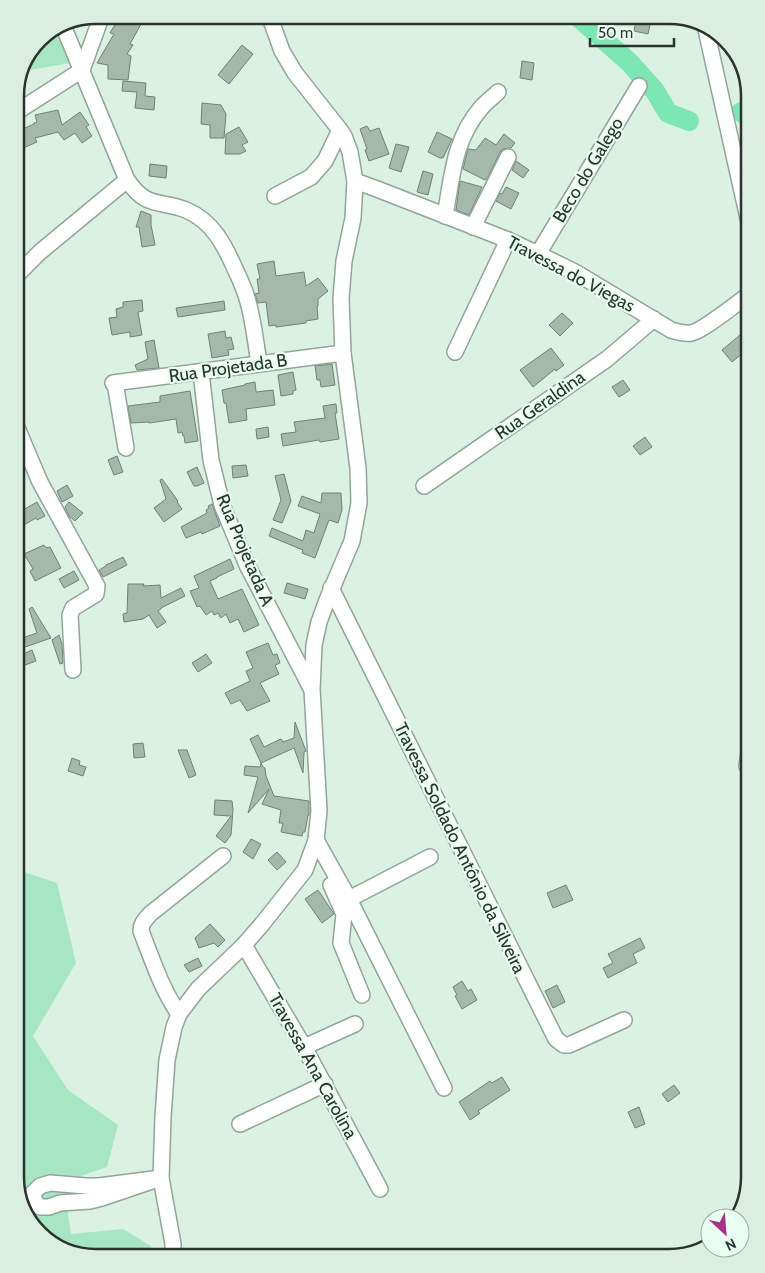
<svg xmlns="http://www.w3.org/2000/svg" width="765" height="1273" viewBox="0 0 765 1273" font-family="Cabin,sans-serif">
  <rect width="100%" height="100%" fill="#dbf1e4"/>
  <g fill="#a6e6c3">
    <path d="M56,31L70,63L24,71L39,38Z"/>
    <path d="M15,869L57,883L76,963L33,1036L68,1090L118,1125L107,1167L63,1182L71,1234L123,1229L151,1246V1258H91L51,1245L23,1213L15,1177Z"/>
  </g>
  <g fill="none" stroke-linecap="round" stroke-linejoin="round">
    <g stroke="#7ce7b2" stroke-width="20">
      <path d="M576,15L630,63L655,91L668,113L689,121"/>
      <path d="M741,112L750,117"/>
    </g>
  </g>
  <g fill="#a4b8ac" stroke="#6e8277">
    <path d="M124,15H146L130,44L133,45L127,54L131,56L128,80L108,79V65L97,63L114,34L110,33L119,18L121,19Z"/>
    <path d="M637,15H652L648,34L634,31Z"/>
    <path d="M242,45L253,54L229,84L218,75Z"/>
    <path d="M522,61L534,63L532,80L520,78Z"/>
    <path d="M123,81L146,83L145,96L155,97L154,110L135,108L137,92L122,91Z"/>
    <path d="M202,103L221,105L226,114L224,138H210V125L201,124Z"/>
    <path d="M58,110L62,125L80,112L89,125L86,127L92,136L82,143L75,133L64,140L58,132L35,138L37,142L23,148L16,132L34,124V123L37,122L35,115Z"/>
    <path d="M367,126L370,131L379,128L389,154L369,161L365,150L367,149L360,129Z"/>
    <path d="M239,127L248,142L242,145L246,151L240,154H225L226,134Z"/>
    <path d="M437,132L452,139L443,158H440L428,152Z"/>
    <path d="M504,134L515,143L511,148L503,149L500,152L487,179L485,180L463,169L468,149L476,150L485,138L496,145Z"/>
    <path d="M396,144L409,147L401,172L389,168Z"/>
    <path d="M516,161L529,170L523,178L512,170Z"/>
    <path d="M150,164L167,166L166,178L149,176Z"/>
    <path d="M423,171L433,174L428,195L417,192Z"/>
    <path d="M460,181L482,187L469,215L456,210Z"/>
    <path d="M506,187L519,193L511,209L496,201L500,193L502,194Z"/>
    <path d="M141,211L151,215V225L155,245L142,247L139,227H136Z"/>
    <path d="M274,261L276,276L304,272L306,286L318,278L328,291L318,299V306H317L318,319L306,321V323L276,327V325L269,326L266,302L258,303L255,294L259,293L257,279H260L257,264Z"/>
    <path d="M142,300L143,311L138,312L142,335L130,337V332L112,335L109,318L117,317L116,309L123,307V302Z"/>
    <path d="M224,301L225,310L178,317L176,308Z"/>
    <path d="M562,313L573,323L560,336L549,325Z"/>
    <path d="M746,330L750,335V362L743,353L732,362L722,350Z"/>
    <path d="M225,331L226,338L231,337L234,349L228,350L229,355L212,358L208,334Z"/>
    <path d="M154,340L159,368L137,370L135,365L148,359L145,342Z"/>
    <path d="M551,348L564,365L556,371L555,369L533,387L520,370Z"/>
    <path d="M332,364L335,385L321,387L320,380H317L315,366Z"/>
    <path d="M293,372L296,390L293,391V394L281,396L278,375Z"/>
    <path d="M623,380L630,390L619,397L612,387Z"/>
    <path d="M255,382L256,392L273,390L275,405L246,409L247,420L229,423L226,403H224L222,390L245,385V384Z"/>
    <path d="M190,391L198,441L185,443L184,436H183L182,432L178,433L176,419L149,423V422L131,423L128,406L160,402V396Z"/>
    <path d="M336,404L337,413H335L339,439L320,442L319,440L283,446L281,434L296,432L294,422L325,418L323,406Z"/>
    <path d="M268,427L269,437L257,439L256,429Z"/>
    <path d="M645,437L652,447L640,455L633,446Z"/>
    <path d="M117,456L123,472L114,475L108,460Z"/>
    <path d="M246,465L248,476L233,478L232,466Z"/>
    <path d="M197,467L204,483L197,486H194L187,472Z"/>
    <path d="M284,474L291,501L282,523L273,520L281,500L275,476Z"/>
    <path d="M162,479L178,501L177,502L182,509L164,522L154,508L166,499L160,480Z"/>
    <path d="M67,485L73,496L62,502L57,491Z"/>
    <path d="M322,493H341L342,510L338,523L329,520L315,558L302,553L303,550L269,536L272,528L303,541L306,530L314,533L320,514L298,506L302,496L321,503Z"/>
    <path d="M37,502L45,516L37,520L36,518L22,526L16,514Z"/>
    <path d="M69,502L83,513L75,521L69,516L65,507Z"/>
    <path d="M212,504L220,526L202,534L201,532L186,538L181,527L207,513L206,510L209,508L208,506Z"/>
    <path d="M44,545L46,548L50,547L61,568L35,581L30,571L33,569L24,554Z"/>
    <path d="M123,557L127,565L103,577L99,570L106,566V565Z"/>
    <path d="M230,559L234,569L217,577V578L210,581L218,599L242,589L259,625L244,632L238,619L230,623L226,614L221,618L218,613L214,615L212,611L206,615L200,606L197,607L190,591L199,588L194,576Z"/>
    <path d="M74,571L79,580L64,588L59,579Z"/>
    <path d="M287,583L308,589L305,599L284,593Z"/>
    <path d="M128,584H144L143,586L160,585L161,598L181,588L185,596L161,608V609L158,611L166,622L157,628L149,615L143,619L124,622L123,614L127,613Z"/>
    <path d="M32,607L51,638L25,647L22,638L37,633L29,609Z"/>
    <path d="M59,635L62,644L63,663L60,664L52,640Z"/>
    <path d="M268,643L273,655L277,654L280,663L275,665L279,674L260,683L270,701L247,711L240,700L231,704L225,693L250,681L246,671L253,668L246,652Z"/>
    <path d="M32,650L36,661L25,665L21,655Z"/>
    <path d="M206,654L212,663L198,672L192,663Z"/>
    <path d="M295,722L306,751L304,752L303,773L294,748L261,763L263,767L265,768L266,776L274,796L309,801V815H308L305,832H303L302,836L281,832L283,823H279L281,810L262,804L269,789L248,813L258,777L244,775L245,766L260,767L261,763L250,739L258,735L264,747L281,739L283,742L294,738Z"/>
    <path d="M143,743L145,757L134,758L133,744Z"/>
    <path d="M178,750H187L196,775L189,778Z"/>
    <path d="M72,758L80,761L79,765L86,767L83,776L68,771Z"/>
    <path d="M215,800L232,801L233,810L231,835L225,843L216,836L231,816L214,815Z"/>
    <path d="M251,839L261,844L253,859L243,852Z"/>
    <path d="M277,852L286,862L277,870L268,860Z"/>
    <path d="M566,885L573,900L553,908L547,893Z"/>
    <path d="M318,890L334,914L322,923L305,899Z"/>
    <path d="M210,924L225,940L218,947L214,943L199,948L195,938Z"/>
    <path d="M640,938L645,948L633,954L637,963L608,978L603,968L613,963L608,954Z"/>
    <path d="M198,958L202,966L189,972L184,965Z"/>
    <path d="M462,981L468,991L471,989L477,1000L462,1009L455,996L457,995L453,987Z"/>
    <path d="M557,985L565,1002L553,1008L545,991Z"/>
    <path d="M502,1077L510,1090L478,1111L480,1113L470,1120L459,1102L490,1081L492,1083Z"/>
    <path d="M674,1085L680,1093L668,1102L662,1094Z"/>
    <path d="M639,1107L645,1124L635,1128L628,1112Z"/>
  </g>
  <g fill="none" stroke-linecap="round" stroke-linejoin="round">
    <defs>
      <g id="minor">
        <path d="M705,25L750,227"/>
        <path d="M64,28L127,180C148,210 159,199 186,210C213,221 225,246 236,271C239,277 242,284 245,292C253,314 255,339 259,363"/>
        <path d="M15,113L82,70L102,15"/>
        <path d="M355,181L377,189L508,240L538,254L575,272L671,330C678,332 684,334 691,333C703,331 738,302 750,294"/>
        <path d="M275,196L311,177L325,161L340,130"/>
        <path d="M445,216C452,177 454,139 481,108C486,102 493,97 498,92"/>
        <path d="M473,227L508,157"/>
        <path d="M538,254L639,86"/>
        <path d="M15,277L40,252L127,180"/>
        <path d="M455,352L508,240"/>
        <path d="M201,372L211,460L222,505L247,565L311,688"/>
        <path d="M113,383L343,353"/>
        <path d="M115,383L126,448"/>
        <path d="M15,423L40,482L97,586L96,594L73,608L70,615L73,670"/>
        <path d="M424,486L607,359L654,319"/>
        <path d="M331,588L556,1039L564,1045H569L624,1020"/>
        <path d="M747,766L750,746"/>
        <path d="M316,840L349,899L444,1088"/>
        <path d="M331,885L344,914L341,943L362,995"/>
        <path d="M349,899L430,857"/>
        <path d="M244,945L304,1047L380,1189"/>
        <path d="M179,1014C162,990 152,959 141,931C141,923 145,920 150,914L223,856"/>
        <path d="M304,1047L355,1024"/>
        <path d="M240,1124L325,1084"/>
        <path d="M161,1178L102,1198L90,1201L60,1203L49,1207H40L35,1202L33,1193L40,1186L50,1183L86,1186H99Z"/>
        <path d="M173,1258V1244L161,1178L163,1117L167,1060L174,1027L179,1014L198,989L244,945L263,923L305,870L316,840L319,811L312,689L314,645L319,622L327,600L352,541L359,503L358,468L343,353L341,298L344,261L353,218L355,181L350,152L344,136L340,130L295,73L282,51L269,15"/>
        <path d="M647,1258H658"/>
      </g>
    </defs>
    <use href="#minor" stroke="#91a599" stroke-width="18"/>
    <use href="#minor" stroke="#fff" stroke-width="15"/>
  </g>
  <g text-anchor="middle" dominant-baseline="central" stroke-width="4.5" stroke-linejoin="round" paint-order="stroke">
    <g font-size="18" fill="#2a332e" stroke="#e9fef2">
      <text transform="translate(588 170) rotate(-59)">Beco do Galego</text>
      <text transform="translate(571 274) rotate(28)">Travessa do Viegas</text>
      <text transform="translate(228 368) rotate(-8)">Rua Projetada B</text>
      <text transform="translate(540 405) rotate(-35)">Rua Geraldina</text>
      <text transform="translate(245 550) rotate(67)">Rua Projetada A</text>
      <text transform="translate(460 848) rotate(64)">Travessa Soldado Antônio da Silveira</text>
      <text transform="translate(313 1066) rotate(61)">Travessa Ana Carolina</text>
    </g>
  </g>
  <path d="M0 0H765V1273H0ZM96 24H669A72 72 0 0 1 741 96V1177A72 72 0 0 1 669 1249H96A72 72 0 0 1 24 1177V96A72 72 0 0 1 96 24Z" fill="#daeee2" fill-rule="evenodd"/>
  <path fill="none" stroke="#2a332e" stroke-width="2.5" d="M96 24H669A72 72 0 0 1 741 96V1177A72 72 0 0 1 669 1249H96A72 72 0 0 1 24 1177V96A72 72 0 0 1 96 24Z"/>
  <g transform="translate(725 1233) rotate(154)"><circle r="24" fill="#e9fef2" stroke="#9dada4"/>
  <path d="M0-4L9 19L0 12L-9 19Z" fill="#a83289"/>
  <text y="-8" font-size="14" font-weight="bold" text-anchor="middle" fill="#2a332e">N</text>
  </g>
  <path d="M590 38v8h84v-8" fill="none" stroke="#2a332e" stroke-width="2.5"/>
  <text x="598" y="38" font-size="15" fill="#2a332e" stroke="#e9fef2" stroke-width="4" paint-order="stroke">50 m</text>
</svg>
